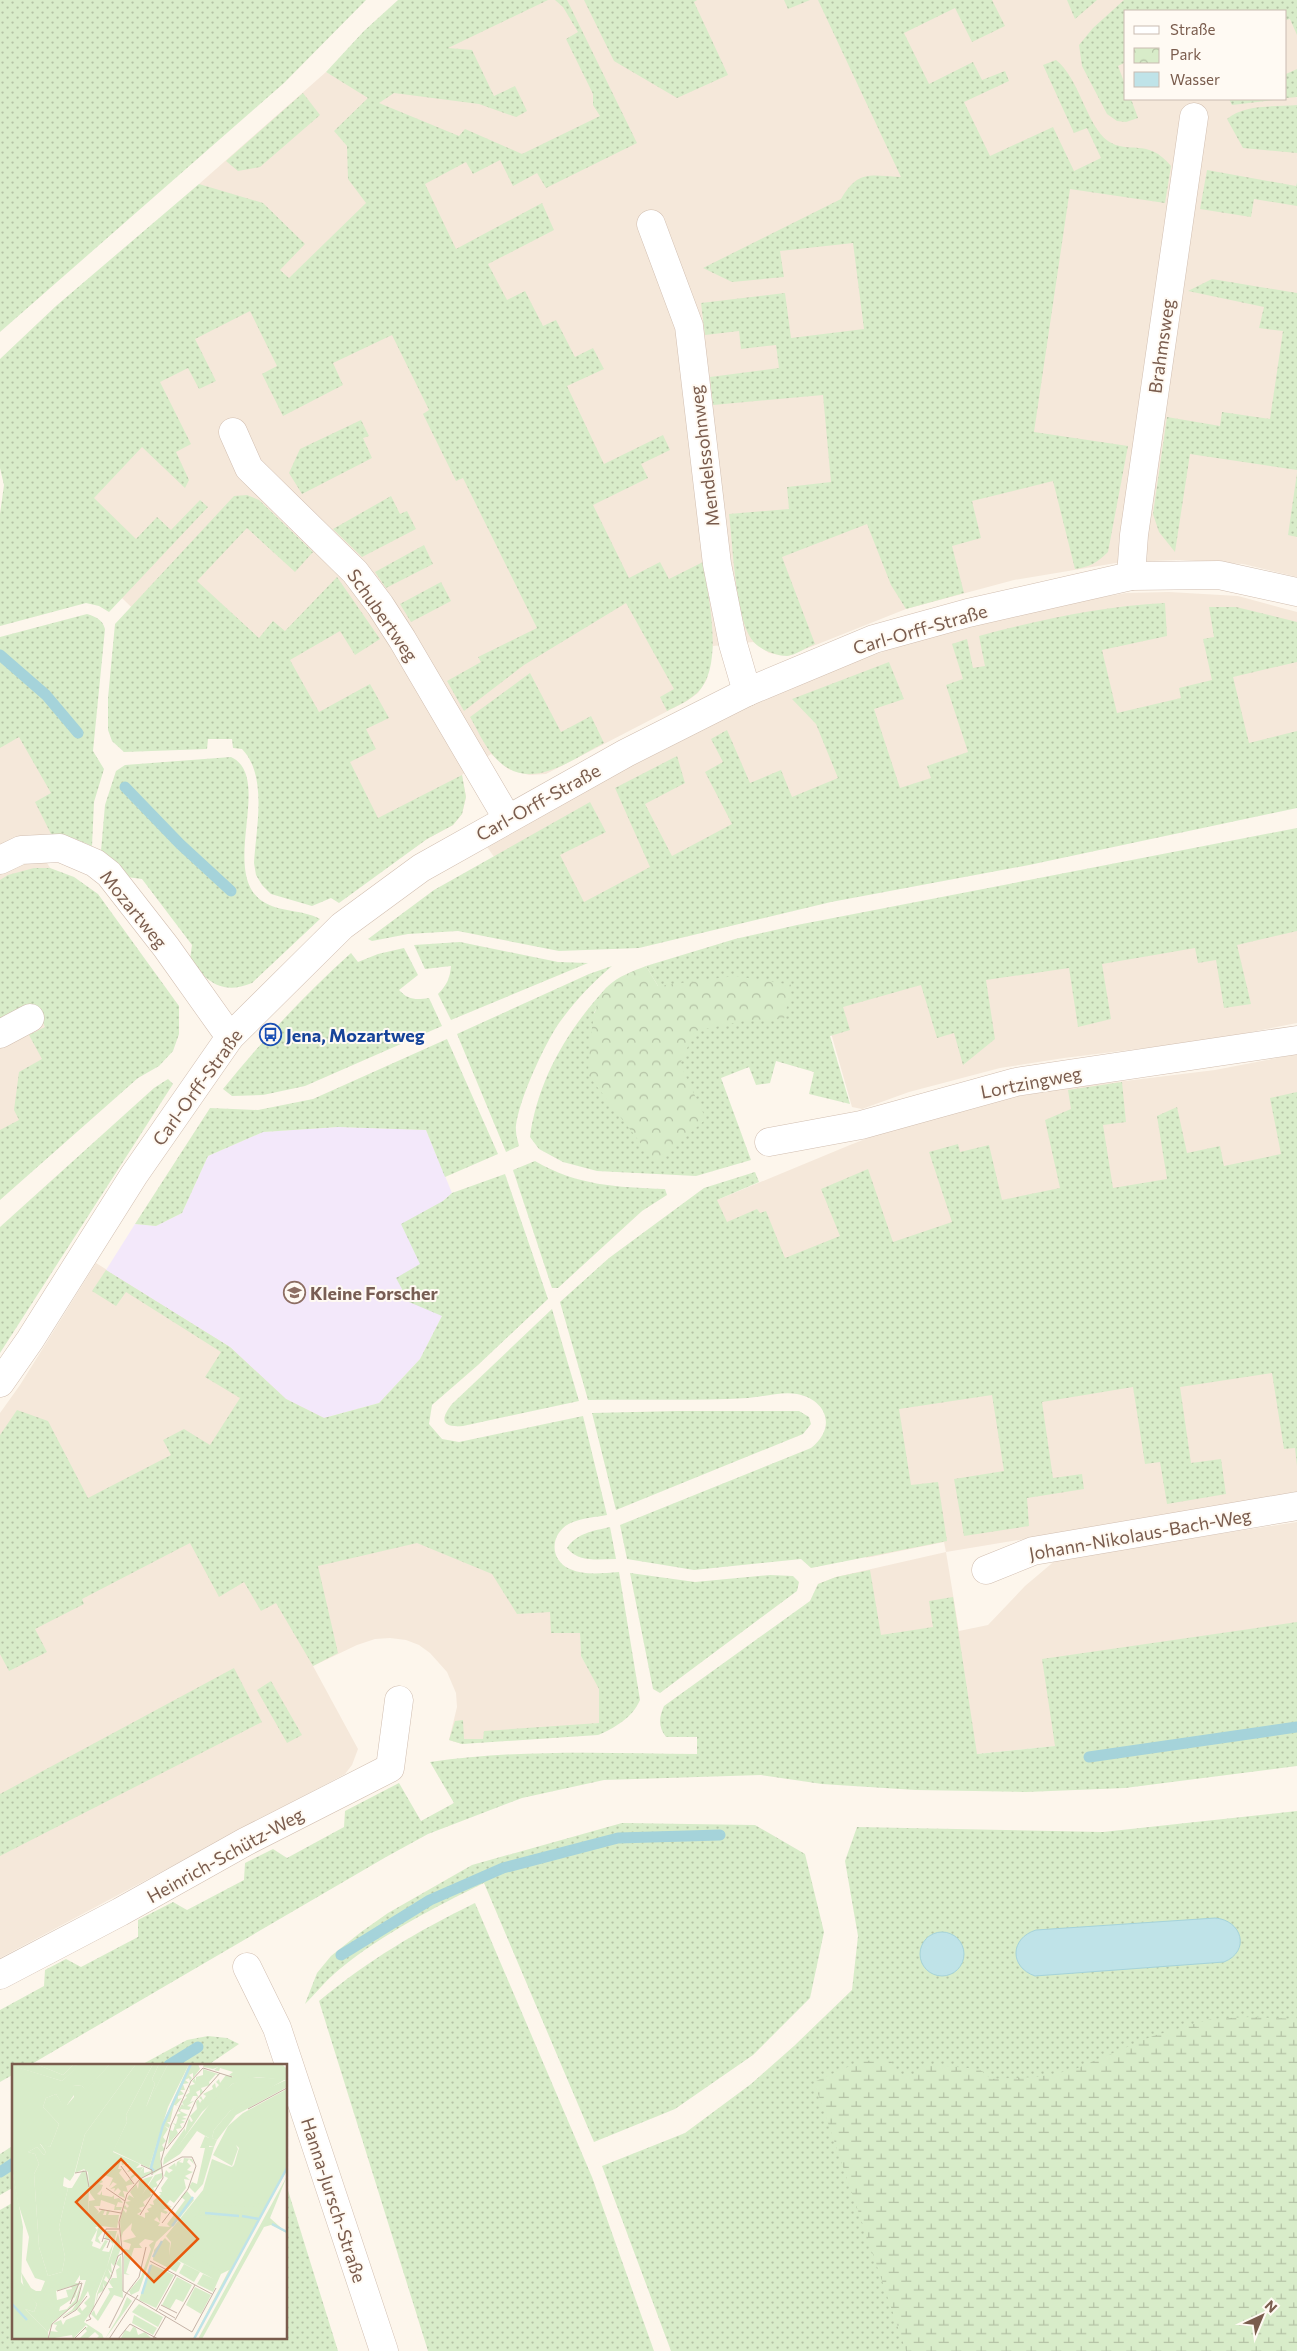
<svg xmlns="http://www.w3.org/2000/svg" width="1297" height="2351" viewBox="0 0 1297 2351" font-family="Commissioner,sans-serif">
  <defs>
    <pattern id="grass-dots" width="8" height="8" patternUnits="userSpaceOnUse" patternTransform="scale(1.25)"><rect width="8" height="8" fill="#d8ecc9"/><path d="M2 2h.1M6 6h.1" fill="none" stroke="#b4c2a5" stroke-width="1.8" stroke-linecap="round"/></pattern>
    <pattern id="wetland-marsh" width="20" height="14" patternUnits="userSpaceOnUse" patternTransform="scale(1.25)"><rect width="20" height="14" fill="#d8ecc9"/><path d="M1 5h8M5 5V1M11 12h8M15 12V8" fill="none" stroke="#b4c2a5"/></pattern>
    <pattern id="park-crowns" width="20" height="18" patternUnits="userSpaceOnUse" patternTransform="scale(1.25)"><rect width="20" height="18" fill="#d8ecc9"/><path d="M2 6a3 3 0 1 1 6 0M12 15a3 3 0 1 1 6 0" fill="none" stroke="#b4c2a5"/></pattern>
  </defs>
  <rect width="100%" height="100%" fill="#fdf6ec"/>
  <g fill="#f5e8da" fill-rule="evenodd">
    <path d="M511,0H1297V577L1243,564L1180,560L1122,562L1014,580L906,609L788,656L769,653L753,642L713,646L707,679L698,693L687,701L546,774L529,775L508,769L491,754L462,775L466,797L462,814L453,825L427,839L350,893L222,696L122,598L11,385L221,213L199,184L326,72L357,90ZM1126,11H1286V99H1126Z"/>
    <path d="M1169,592L1238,596L1297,612V780L550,936L485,844L598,781L803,680L916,640L1021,611L1126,593Z"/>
    <path d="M0,673L87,783L51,834L30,836L137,1006L0,1171Z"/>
    <path d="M1297,853V1023L1210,1040L1064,1058L1000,1068L909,1092L862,1109L852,1107L804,938Z"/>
    <path d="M1297,1054V1260L776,1350L705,1205L850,1145L917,1119L1007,1098L1068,1088L1215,1070Z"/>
    <path d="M96,1263L230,1347L380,1452L580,1633L581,1656L600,1689L599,1723L462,1744L449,1740L457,1707L456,1693L447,1672L430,1653L419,1645L406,1640L390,1638L375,1639L357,1645L313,1666L358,1749L352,1765L345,1774L0,1958V1413L20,1385Z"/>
    <path d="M1297,1314V1494L946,1552L959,1631L988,1625L1025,1586L1057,1559L1297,1522V1712L1055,1746L977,1754L818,1584L836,1577L946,1552L944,1542L866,1558L832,1401Z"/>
  </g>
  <path fill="#f3e8fa" d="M338,1127L426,1130L452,1193L443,1201L442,1316L420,1359L379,1403L324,1418L286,1399L230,1347L106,1270L135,1224L156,1226L182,1213L208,1156L263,1132Z"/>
  <g fill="url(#grass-dots)">
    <path d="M0,0H366L284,83L0,332Z"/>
    <path d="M398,0H548L448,48L472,50L494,96L515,86L527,111L516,117L479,104L394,93L379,103L459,136L465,129L522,154L600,116L593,105V94L566,39L578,32L563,7L555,0H567L637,143L546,188L537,173L513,186L500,160L473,174L466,162L425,184L456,249L542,203L554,230L488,264L507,300L525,291L543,326L556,320L575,357L593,348L604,369L567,386L604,464L663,435L670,450L641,464L648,478L593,505L629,578L660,562L669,579L703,562C708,596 725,667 697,693C688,701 677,706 667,711L660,697L674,689L626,603L524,665L464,711L447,681L481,662L478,657L537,628L463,478L456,481L423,414L429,410L392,335L333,363L343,385L283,416L262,374L277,366L250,311L195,339L216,381L199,389L188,368L160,382L191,444L176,452L189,480L185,488L142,447L94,498L136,539L157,517L171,530L200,500L208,507L109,612L99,606L86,603L0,626V514L4,485L0,468V359L56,306L199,184L263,203L305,244L280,270L289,278L366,203L348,179L347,146L334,131L368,98L326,72L364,31Z"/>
    <path d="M584,0H697L694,2L728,75L677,98L614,61Z"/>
    <path d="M784,0H810L788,9Z"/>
    <path d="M818,0H992L1005,26L972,42L955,8L904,33L929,84L973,62L982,80L1005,71L1009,81L964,102L990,156L1053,127L1074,171L1101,158L1087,128L1074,133L1043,65L1056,60C1080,79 1086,125 1108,141C1129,155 1147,137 1171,166L1165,203L1070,189L1034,432L1128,446L1108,552C1097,563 1089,567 1075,569L1053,481L972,501L981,538L952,546L964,593L906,609L891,585L867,524L782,557L815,644C807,647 796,655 787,656C776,656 760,650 753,641C735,619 733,544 729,514L789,509L787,487L831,482L823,395L713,405L710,377L779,368L776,345L741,349L739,331L705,335L701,303L785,293L791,338L864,329L853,243L780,251L784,277L732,282L703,268L841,199C859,169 870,176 901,177Z"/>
    <path d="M1067,0H1097L1075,19Z"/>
    <path d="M1124,0H1297V35L1290,19L1286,20V11H1126V62L1118,66L1126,87V99H1131L1138,118L1126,122L1117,121L1107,114L1082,66L1079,45L1093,28Z"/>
    <path d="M1297,69V97L1286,98V74Z"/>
    <path d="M303,93L320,115L260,167L238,171L226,161Z"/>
    <path d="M1229,99H1282L1232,105Z"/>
    <path d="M1297,105V153L1243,148L1227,119C1244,104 1275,107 1297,105Z"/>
    <path d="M1207,170L1296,186L1297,183V206L1254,199L1251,217L1200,209Z"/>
    <path d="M1212,279L1297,293V470L1190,454L1175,552L1159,532L1153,514L1167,417L1220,426L1222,412L1270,419L1283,331L1259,328L1264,307L1188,291Z"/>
    <path d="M361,420L369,436L363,438L372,458L302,494L289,473L300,449Z"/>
    <path d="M1297,473V537L1288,535Z"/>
    <path d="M247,495L259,500L313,552L295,572L247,528L197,581L259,638L273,621L285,631L337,577L380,639L355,655L340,631L290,660L319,712L370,684L389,718L366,729L376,749L350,762L378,818L462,775L466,797L462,814L453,825L427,839L339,903L331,898L312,906L271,894L262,885L256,875L254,863C256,828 268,776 242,749L233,748L232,739H208L207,749L124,752L112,741L108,730V698L115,624L234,496Z"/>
    <path d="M391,496L400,514L407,511L416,529L362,557L333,529Z"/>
    <path d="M424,545L433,564L386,588L375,572Z"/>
    <path d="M441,582L451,601L411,622L400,604Z"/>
    <path d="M1165,603L1167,636L1102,650L1117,713L1181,698L1179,688L1212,680L1203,639L1214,637L1209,607H1236L1297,622V662L1233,677L1249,743L1297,731V808L1029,865L831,902L639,948L559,951L458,931L408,934L372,941L368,939L434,890L590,802L606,832L560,855L584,902L650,867L615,788L677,756L685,783L645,804L672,856L732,824L705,772L723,762L711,739L727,730L750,783L781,770L792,797L838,778L816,724L792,699L889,662L904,699L874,709L900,788L931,778L927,766L968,752L946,685L963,679L952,644L967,639L973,668L985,666L979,636C1039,620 1102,606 1165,603Z"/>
    <path d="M87,614C96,617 102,619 105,629L93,751L104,769L94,802L92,846L73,838L51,834L35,802L51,793L19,737L0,748V637Z"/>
    <path d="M530,673L561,732L591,716L604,743C567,762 526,796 492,754C483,743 477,729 470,717Z"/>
    <path d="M231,757C274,777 219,871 262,901C280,913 302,909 320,919L252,983C223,995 208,983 190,960L192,945L142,879L127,877L101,851L105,805L116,771L125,765Z"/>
    <path d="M1297,828V931L1237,945L1251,1004L1224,1008L1216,960L1198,963L1195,948L1102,964L1111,1019L1078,1027L1069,968L986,980L995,1039L963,1065L954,1033L937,1038L921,985L843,1007L850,1030L830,1036L850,1104L809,1094L814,1072L776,1061L770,1083L756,1085L749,1067L721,1078L751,1160L696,1176L597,1171L563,1162L539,1149L530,1137C538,1079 568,1029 607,987L594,1013L658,986L646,966L735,939L797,925Z"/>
    <path d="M34,868H50L74,877L98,894L179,1006V1034L173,1051L159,1066L138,1078L0,1200V1130L19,1120L14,1110L19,1072L42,1059L29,1035L45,1027L35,1005L0,1025V880L8,875Z"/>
    <path d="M460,942L558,962L588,963L451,1020L438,994C447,985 450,978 451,966L425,969L414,945Z"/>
    <path d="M404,948L418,975L399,990C408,1000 416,1000 429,998L442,1026L305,1086L263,1095L232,1096L223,1089C263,1040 303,996 351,953L358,962L378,954Z"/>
    <path d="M612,966C593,982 577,999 562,1019C547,1038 515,1107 516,1131C516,1136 518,1141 519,1146L506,1152L457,1034L589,974Z"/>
    <path d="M447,1039L498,1154L445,1177L426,1130L338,1127L263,1132L208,1156L182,1213L156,1226L135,1224L210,1108L258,1110L313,1099Z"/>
    <path d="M168,1079L173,1084L0,1353V1227L154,1088Z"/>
    <path d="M1122,1082L1126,1122L1103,1125L1113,1188L1167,1179L1157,1116L1177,1107L1187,1153L1220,1146L1224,1166L1281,1154L1270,1098L1297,1092V1466L1295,1448L1284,1449L1272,1373L1180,1387L1191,1463L1221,1459L1226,1494L1167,1504L1160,1462L1145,1464L1133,1387L1042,1402L1053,1478L1082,1474L1084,1489L1027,1498L1029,1526L964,1536L954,1479L1004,1471L992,1395L899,1409L911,1485L938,1482L947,1541L811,1568L801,1559L694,1570L627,1559L620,1525L811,1448C837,1428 827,1400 797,1394C782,1391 763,1397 748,1398C695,1401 641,1399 588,1400L560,1302L609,1258L704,1188L755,1172L759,1182L717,1200L727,1222L757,1209L760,1213L766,1211L785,1258L840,1236L821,1189L868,1169L893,1242L952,1222L929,1152L958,1144L960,1152L989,1145L1002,1200L1060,1188L1045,1120L1071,1109L1068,1090Z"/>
    <path d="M535,1161C578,1186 616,1187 665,1189L667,1195L642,1211L558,1288H552L513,1170Z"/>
    <path d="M505,1174L548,1299L478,1365L432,1405L429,1424L442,1439L459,1442L583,1416L607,1515C596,1517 583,1518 573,1522C551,1530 547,1559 570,1569C585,1576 603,1573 619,1572L640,1700C633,1717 615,1728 598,1735L462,1744L449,1740L455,1721L463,1720L464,1739H483L484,1731L599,1723V1689L581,1656L580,1633H551L550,1612L517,1614L492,1574L417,1543L318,1566L338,1653L313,1666L276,1603L261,1611L244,1582L219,1597L190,1543L82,1599L84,1604L35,1629L47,1652L9,1671L0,1654V1435L17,1410L48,1421L88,1498L171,1455L163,1440L184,1429L210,1445L240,1398L205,1377L221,1352L126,1292L116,1306L92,1291L106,1270L230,1347L286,1399L324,1418L379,1403L420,1359L442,1316L409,1302L396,1278L420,1264L401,1224L443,1201L452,1193Z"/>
    <path d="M552,1309L579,1401L463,1426C441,1428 440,1419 452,1404Z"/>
    <path d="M678,1411H799L809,1417L811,1424L803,1434L616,1510L592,1413Z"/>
    <path d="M610,1527L616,1559C599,1559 579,1563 567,1548C577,1533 593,1531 610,1527Z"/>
    <path d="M870,1570L881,1635L933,1627L929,1601L953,1597L977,1754L1055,1746L1042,1659L1297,1622V1766L1125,1788L1026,1792L916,1790L822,1784L761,1775L604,1780L522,1798L428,1834L386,1857L30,2065H14V2074L0,2082V2010L44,1986L45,1970L66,1959L81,1967L138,1937V1920L173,1902L187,1910L244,1880L245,1863L273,1849L287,1858L344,1827L345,1811L399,1783L421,1821L454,1803L430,1762C519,1749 608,1753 697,1754V1737H666C658,1727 659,1717 664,1706L810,1601L818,1584L836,1577Z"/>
    <path d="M630,1573L695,1582L770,1575L793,1576L799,1582L797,1591L660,1693L653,1689Z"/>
    <path d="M234,1668L262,1722L0,1856V1794Z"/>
    <path d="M271,1681L302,1735L287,1743L257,1690Z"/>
    <path d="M1297,1811V2351H671L602,2166L685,2133L751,2084L794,2046L852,1990L858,1936L845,1861L857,1827L1103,1832Z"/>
    <path d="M622,1823L755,1825L805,1854L824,1932L810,1998L753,2055L675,2109L594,2142L484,1883C435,1907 383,1934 341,1968C328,1978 317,1992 305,2004L317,1973L331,1956L361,1932L388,1913L472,1865Z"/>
    <path d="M475,1903L592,2177L654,2351H428L319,2001C370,1959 416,1932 475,1903Z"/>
    <path d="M208,2036L227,2038L239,2044L208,2065H141L187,2040Z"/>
    <path d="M14,2145V2187L0,2195V2154Z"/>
    <path d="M286,2184L338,2351H0V2210L14,2202V2337H286Z"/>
  </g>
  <path fill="url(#wetland-marsh)" d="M1250,2017L1297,2019V2351H906L814,2082L861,2061L891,2060L897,2075H913L924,2064L979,2069L991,2079L1037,2077L1073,2070L1153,2036L1211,2019Z"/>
  <path fill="url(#park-crowns)" d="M646,966L658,986L735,976L792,985L784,1019L748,1020L695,1031L680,1064L706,1119L656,1163L588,1075C590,1052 590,1002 608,986C619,976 633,971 646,966Z"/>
  <g fill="#bfe3e8" stroke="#a5d3da">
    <path d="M1215,1918C1242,1920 1251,1951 1224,1962L1035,1976C1009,1967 1010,1938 1036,1930Z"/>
    <circle cx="942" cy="1954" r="22"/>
  </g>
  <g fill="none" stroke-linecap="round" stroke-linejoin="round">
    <g stroke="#a5d3da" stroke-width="11">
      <path d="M0,655L46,695L78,733"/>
      <path d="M125,787L180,844L231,891"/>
      <path d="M1089,1757L1297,1727"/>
      <path d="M341,1955L430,1900L503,1868L618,1838L720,1835"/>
      <path d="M169,2065L198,2047"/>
      <path d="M0,2172L14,2163"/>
    </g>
    <defs>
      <g id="street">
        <path d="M651,224L689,326L717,564L733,644L747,692"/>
        <path d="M233,432L249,468L355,572L380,605L402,639L507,818"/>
        <path d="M1131,576L1134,535L1194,117"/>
        <path d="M0,860L21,850L60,848L95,863L109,874L166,947L230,1037"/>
        <path d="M0,1034L30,1018"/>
        <path d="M769,1142L861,1125L1016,1082L1297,1040"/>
        <path d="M0,1383L30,1340L134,1175L230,1037L342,926L421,868L626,753L747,692L874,639L968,613L1131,576L1219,575L1297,592"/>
        <path d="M986,1570L1033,1551L1297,1506"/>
        <path d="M247,1967L277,2028L384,2351"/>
        <path d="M0,1975L120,1912L245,1842L390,1768L399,1700"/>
      </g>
    </defs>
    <use href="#street" stroke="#d1beb0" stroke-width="29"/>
    <use href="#street" stroke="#fff" stroke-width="28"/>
  </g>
  <defs>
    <symbol id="bus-ring" viewBox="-11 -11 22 22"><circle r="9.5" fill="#fffaf3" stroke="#1a4fb4" stroke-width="1.5"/><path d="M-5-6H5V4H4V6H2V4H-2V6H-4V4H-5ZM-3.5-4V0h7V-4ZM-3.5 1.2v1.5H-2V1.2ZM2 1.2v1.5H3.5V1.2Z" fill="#1a4fb4"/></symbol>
    <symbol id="school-ring" viewBox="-11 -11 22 22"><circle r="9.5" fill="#fffaf3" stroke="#8d6e63" stroke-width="1.5"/><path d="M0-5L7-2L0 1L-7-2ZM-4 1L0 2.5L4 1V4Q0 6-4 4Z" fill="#8d6e63"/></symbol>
  </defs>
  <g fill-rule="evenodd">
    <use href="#bus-ring" x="258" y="1022" width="25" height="25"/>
    <use href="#school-ring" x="282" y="1280" width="25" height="25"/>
  </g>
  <g text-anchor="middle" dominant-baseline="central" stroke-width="4" stroke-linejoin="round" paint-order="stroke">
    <g font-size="18" fill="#7a5c4d" stroke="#fffaf3">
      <text transform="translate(1161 346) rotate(-82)">Brahmsweg</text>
      <text transform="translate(704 456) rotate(-97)">Mendelssohnweg</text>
      <text transform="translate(383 615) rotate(55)">Schubertweg</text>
      <text transform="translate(920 629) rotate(-16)">Carl-Orff-Straße</text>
      <text transform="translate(538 802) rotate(-29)">Carl-Orff-Straße</text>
      <text transform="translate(134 909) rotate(51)">Mozartweg</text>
      <text transform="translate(1031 1082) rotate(-11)">Lortzingweg</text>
      <text transform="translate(197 1087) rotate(-54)">Carl-Orff-Straße</text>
      <text transform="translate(1140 1534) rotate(-10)">Johann-Nikolaus-Bach-Weg</text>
      <text transform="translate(225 1855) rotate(-29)">Heinrich-Schütz-Weg</text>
      <text transform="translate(334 2200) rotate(72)">Hanna-Jursch-Straße</text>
    </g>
    <g font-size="18" font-weight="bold" fill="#164399" stroke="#fffaf3" text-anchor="start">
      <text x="286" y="1035">Jena, Mozartweg</text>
    </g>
    <g font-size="18" font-weight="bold" fill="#785e54" stroke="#fffaf3" text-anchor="start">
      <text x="310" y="1293">Kleine Forscher</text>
    </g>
  </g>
  <g transform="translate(12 2064)">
    <rect width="275" height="275" fill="#fdf6ec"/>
    <path d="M8,0L5,3L50,17L66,2L61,1L51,11L24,0H98L74,27L70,22L61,21L64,28L55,41L51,42L44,30L34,34L31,43L47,60L43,71L38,83L28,80L34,88L32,91L25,83L16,88L23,90L27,100L22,110L27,183L36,212L50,208L53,193L47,163L56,124H60L71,106L75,109L77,122L76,153L77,137L83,136L78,129L76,108L72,105L63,109L73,70L124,0H141L114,51L115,58L101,88L128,100L124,104L131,103L128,108L132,103V109L139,107V110L128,114L124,111L120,114L122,117L118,113L122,110L119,107L115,108L119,104L117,101L111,103L117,99L110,101L109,96L106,105H110L107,109L114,118L118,115L121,120L114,122L116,128L111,127L113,134L106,131L109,127L106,124L102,128L103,124L98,125L105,120L101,118L97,123L101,114L92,111L88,114L91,118L87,120L91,121L89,126L85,130L88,131L90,127V131L100,133L102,131V135L107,134L111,139L106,138L104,143H110L109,146H102L103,141L89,136L88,142H82L87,148L84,151L90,146H93L91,151H94L95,146L98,147L96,151H107L105,164L89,162L92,166L86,174L89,180L83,177L86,163H83L85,166L79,177L81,178L80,182L88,185L93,176L96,177L90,187L97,188L101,180L98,177L102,175L99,171L97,175H93L94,167H105L95,203L106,169L109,184L102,202L99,199L100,210L96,205L99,212L97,216L94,212L92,216L96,219L93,224L91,219L92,226L86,230L84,240L85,230L95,203L84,230L82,243L72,258L90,270L92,275H84L87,272L83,268L75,275H67L75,267L73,265L64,273L73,264L76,263L74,261L61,275L60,271L37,275L38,267L46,268L43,265L45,261L41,260L44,258L49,256L51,261L54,256L69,250L65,246L68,243L70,247L75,242L72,239L78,233L76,227L65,245L48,254L60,246L68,234L74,216H68V211L63,219H67L63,233L48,243L47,247L55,245L63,236L69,219L65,239L41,258L36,268L13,245L22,248L25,240L12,225L9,208L19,224L24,227H29L33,217L23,214L14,196L17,173L6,139L0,104V1ZM59,222L60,225L54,226L56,233L45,236L44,227ZM147,0H156L134,44L143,20L140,15ZM177,0H186L188,5L181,14V9L177,11L180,14L178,17L177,14L173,16L177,19L171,20L173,26H168L172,30L166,32V35L170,34L164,41L167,42L162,41L158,58H155L158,61L157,64L153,62L156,65L151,73L154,77L150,81L153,86L148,88L149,105L141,110L137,104L150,61ZM192,0H270L275,5V23L224,51L205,76L200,74L202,66L218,47L237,33L274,16L244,13L220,20L190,48L163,87L152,94L173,64V68L177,54L179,58L181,57L178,52L185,45L184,38L186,35L188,39L190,36L187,34L189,32L191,36L194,32L191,30L201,25L200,22L203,19L204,24L207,21L204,18L207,15L208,19L214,11L221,13L217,11L221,8L208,4L207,7L202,6L206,3L201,5L191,3ZM191,5L206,10V12L204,10L197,18L198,21L189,24L191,28L188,31V26L184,28L186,32L184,35L185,32H181L178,38L182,37L175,42L179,43L177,46L169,45L168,47L176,51L170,53L175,55L169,56L173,58L168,60L170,64L164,65L166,69L156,81L158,66L161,67L163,61L160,59L164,60L166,53L164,51L169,49L166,47L170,40L172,42L170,38L175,33L173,32L178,28L175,26L178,27L177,22L183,20L180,17L183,14L184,18V13L191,11ZM275,25V106L181,275L217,206L209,210L201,228L185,220L191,210L202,215L163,195L169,199L164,208L141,196L142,186L153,174L158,179L157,192L159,178L154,172L191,126L200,95L217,102L220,103L222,101L227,84L224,81L226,85L220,102L201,91L216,62L231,49ZM193,72L197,74V83H202L191,120L183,129L177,123L180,118L185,120L193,84H188ZM172,94L180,95L182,100L177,95L175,98L179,102L175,106L181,108L173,112L178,116L172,115L174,124L162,139L158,136L155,140L160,143L151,146L156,148L154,150L149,148L148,158L145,153L142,156L148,159L146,162L158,163L155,160L173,136L169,133L175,127L182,136L162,161L144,178L127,227L119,231L117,227L129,213L139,185L137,181L142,177L133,175L127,180L130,184H122L114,209L118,211L112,210V185L117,186L119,180L110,177L124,173L119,166L120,159L111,168L109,175L108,157L111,145L114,149L115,146L111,144L113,141L115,144L117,142L113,138L119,137L115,135L117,131L122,134L118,128L124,120L126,125L127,117L130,116L132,121L131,115L141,112L130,131L143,111L150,109V114L144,118L146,122L141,124L143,127L138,129L140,131L131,138L133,142L127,144L130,147L125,150L133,154V149L137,148L135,145L140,143L137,140L142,141L141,137L149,130L147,128H150L149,124L156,114L152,112L154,106L157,109L161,106L156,104L163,99L164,103L165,98L170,95L167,98L171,99ZM275,112L258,154L275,169L259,161L252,163L190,275H186ZM109,191L111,234L102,231L86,257L79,250L82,246L84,252L98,228L96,224H101L97,218L100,214H105L104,206L108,203L104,200ZM139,200L162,211L144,244L127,236ZM172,200L188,208L182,218L167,209ZM165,213L180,221L171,238L164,235L158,245L150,241ZM183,223L199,231L189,250L174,241ZM115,233L120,237L93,275L108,250ZM127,240L151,253L146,263L120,248ZM0,243L36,268V275H0ZM122,251L145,264L141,271L120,259ZM118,261L124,264L126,271L133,268L140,275L109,274L113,266L118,268L121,263Z" fill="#d8ecc9" fill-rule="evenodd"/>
    <path d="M8,0H24L51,11L61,1L67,2L50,17L4,3ZM98,0H124L73,70L62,111L58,117L52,113L51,122L56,124L47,163L53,193L50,208L36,212L27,183L22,110L27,100L23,90L16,88L25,83L32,91L34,88L28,79L38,83L43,71L47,60L31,43L34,34L44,30L51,41H55L62,33L61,21L70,22L74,26ZM141,0H147L140,15L143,20L134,43L156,0H177L156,43L137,104L101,87L115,58L114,51ZM237,13L274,15L218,47L202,66L200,74L205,76L202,83L194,81L197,74L185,67L168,90L151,101L152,94L163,86L200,37L220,20ZM0,104L11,163L9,218L25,240L22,248L13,245L36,268L9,254L0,243Z" fill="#d8ecc9"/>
    <path d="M195,138L253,140L219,202L211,208L161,182Z" fill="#d8ecc9"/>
    <path d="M195,138L199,141L252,143L238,167L230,160L208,153L188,151L187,147Z" fill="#d8ecc9"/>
    <path fill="none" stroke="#bfe3e8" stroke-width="2.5" d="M142,107L139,104L151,61L179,0M193,149L227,152M230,152L247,155M260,160L275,168M160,162L181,133M141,193L150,177M130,230L139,201M0,240L15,256M182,275L275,104"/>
    <path fill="none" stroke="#c5b3a7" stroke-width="1" d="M236,45L275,24M154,85L172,63L184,36L208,9M180,93H170L128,115L115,130L107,158L111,194V227L180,268L204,224M129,101L140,106V111M109,102L122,120M63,109L74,107L77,123M94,124L113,137M87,145L109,149M128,151L151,114L149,97L159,61L179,17L191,4L220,13M150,159L176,125L184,102L180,93M91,174L98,176L95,184M90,178L94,165H107M138,197L200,230M58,240L68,217M149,241L165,249M147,245L163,254M144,247L164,211M51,254L64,246L75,232M163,256L183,221M74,257L79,255L77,252L99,213L106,192L111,189M97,264L114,230L127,213L134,183M36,275L40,260L65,238L70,219L45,227M62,275L74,263M97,275L126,231M106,275L118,260L146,275M141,275L154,252"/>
    <path fill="#e8590c" fill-opacity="0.15" stroke="#e8590c" stroke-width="2.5" d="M109,95L186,175L142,218L64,138Z"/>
    <rect width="275" height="275" fill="none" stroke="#7a5c4d" stroke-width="2.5"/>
  </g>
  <rect x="1124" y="10" width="162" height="90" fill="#fffaf3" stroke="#cabbb1"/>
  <rect x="1134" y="26" width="25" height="8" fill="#ffffff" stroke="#cabbb1"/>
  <text x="1170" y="35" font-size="15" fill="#7a5c4d">Straße</text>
  <rect x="1134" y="48" width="25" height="15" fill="url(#park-crowns)" stroke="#cabbb1"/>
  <text x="1170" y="60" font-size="15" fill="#7a5c4d">Park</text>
  <rect x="1134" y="72" width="25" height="15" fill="#bfe3e8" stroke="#cabbb1"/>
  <text x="1170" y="85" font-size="15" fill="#7a5c4d">Wasser</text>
  <g transform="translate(1262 2316) rotate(44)" stroke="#fffaf3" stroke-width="4" paint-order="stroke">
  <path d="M0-4L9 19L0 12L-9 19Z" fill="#7a5c4d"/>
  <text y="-8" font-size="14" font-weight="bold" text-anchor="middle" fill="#7a5c4d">N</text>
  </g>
</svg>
